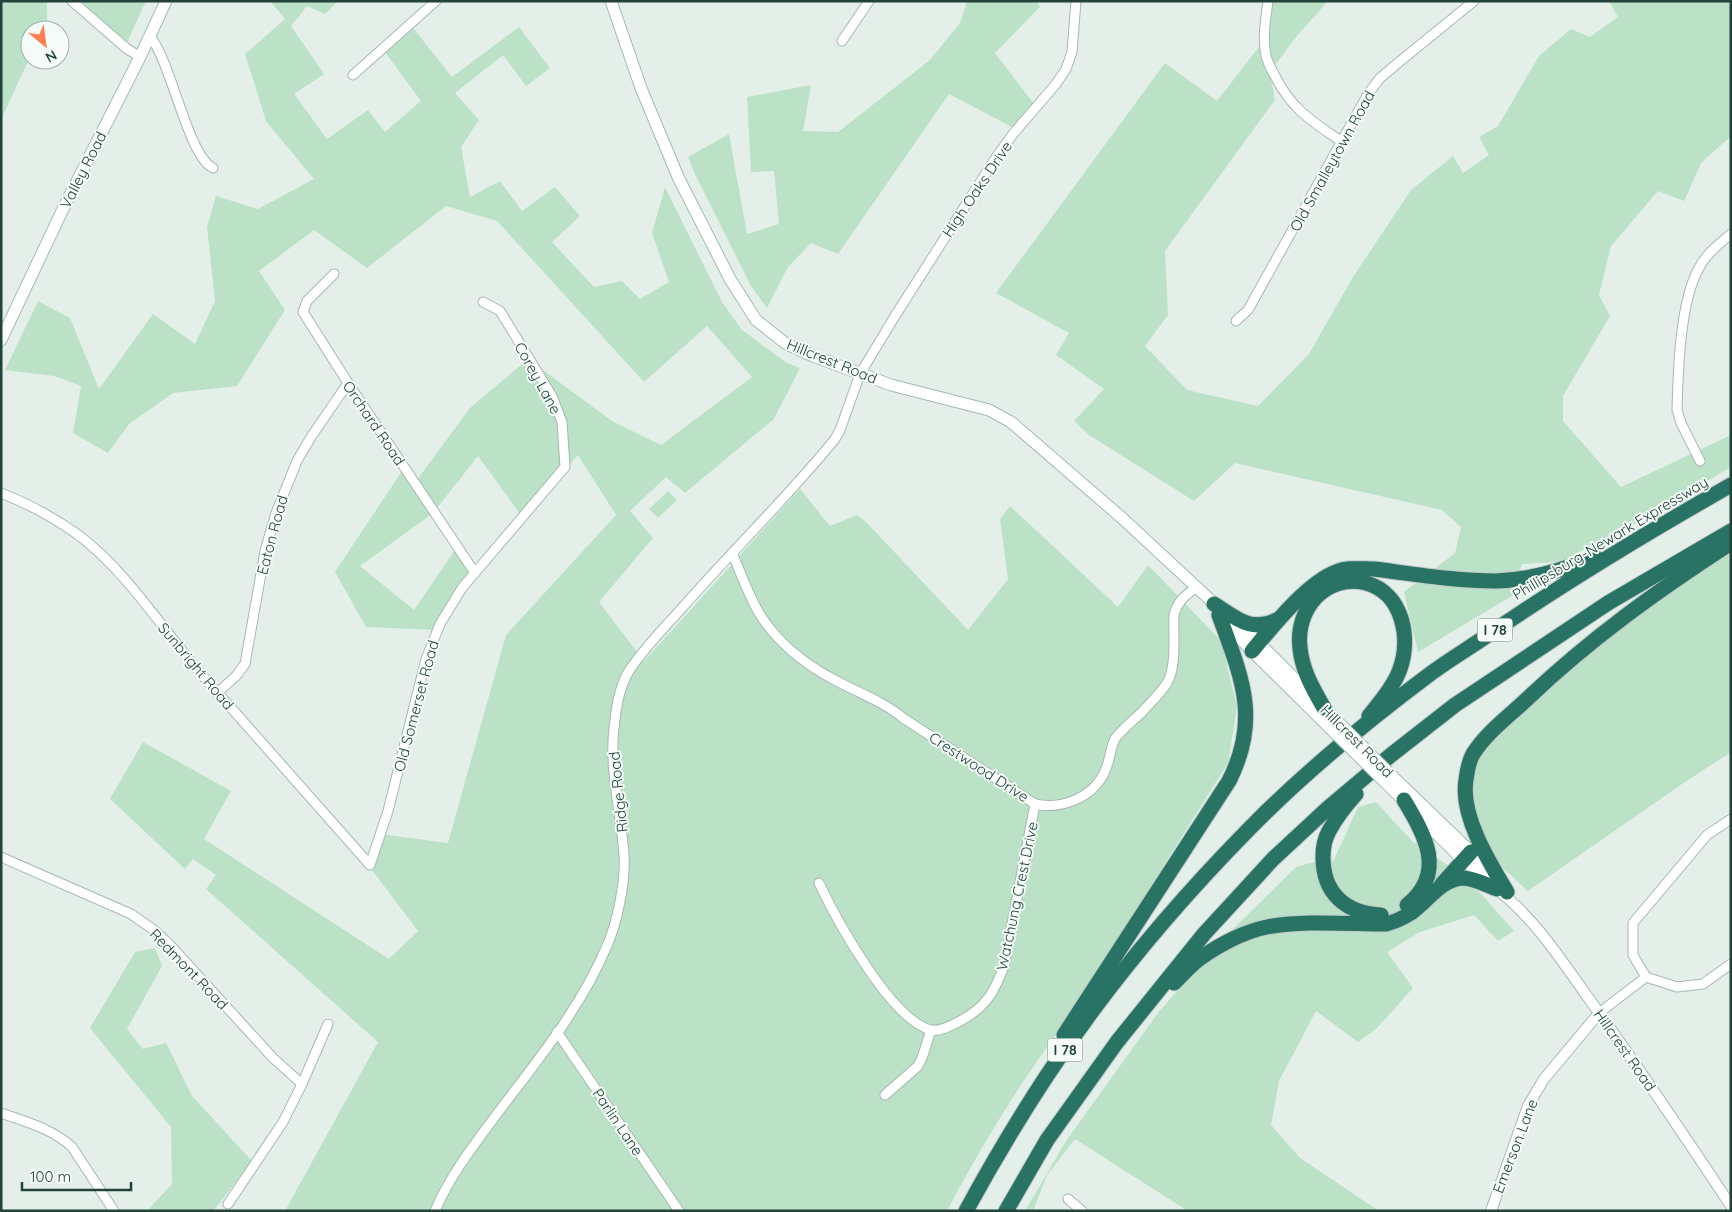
<svg xmlns="http://www.w3.org/2000/svg" width="1732" height="1212" viewBox="0 0 1732 1212" font-family="Quicksand,sans-serif">
  <rect width="100%" height="100%" fill="#e4efea"/>
  <g fill="#bbe2c6">
    <path d="M1,1H47V20L42,30H30V57L1,120Z"/>
    <path d="M73,1H146L125,47Z"/>
    <path d="M272,1H338L325,14L307,6L291,26L324,74L294,94L327,139L368,110L385,132L421,101L382,48L410,24L452,77L519,27L550,68L526,86L503,55L455,93L479,120L461,147L470,197L500,181L522,211L555,187L580,216L552,242L594,287L622,281L640,299L669,282L652,233L665,187L722,302L742,330L787,363L800,368L774,419L685,493L666,477L630,511L653,538L599,602L644,661L800,489L830,526L857,515L868,524L968,630L1008,579L1000,519L1010,506L1118,607L1148,565L1229,649L1224,653L1237,707L1228,763L1064,1024C1021,1081 980,1148 947,1211H285L378,1042L206,889L216,875L193,859L185,869L110,799L143,742L231,791L204,839L389,959L418,931L369,866L380,834L448,843L506,635L616,515L578,455L523,518L478,456L433,513L360,566L414,610L457,547L471,574L435,630L366,627L335,572L404,468L414,484L470,408L528,359L612,421L661,445L752,377L707,326L644,382L497,221L446,206L367,268L314,230L259,271L285,310L237,386L173,393L129,424L108,453L73,433L81,386L54,376L5,370L38,301L70,318L99,389L153,314L195,344L215,301L207,227L216,196L258,209L314,179L266,121L245,54L285,19L271,2Z"/>
    <path d="M967,1H1037L1040,7L995,53L1034,104L1014,128L949,94L838,254L811,243L788,267L767,308L751,286L694,172L688,157L729,134L747,234L779,224L774,171L751,172L747,97L811,85L803,131L838,132L930,60L960,23Z"/>
    <path d="M1264,1H1328L1296,37L1270,72L1275,100L1165,251L1168,315L1145,346L1187,390L1258,406L1309,354L1353,277L1411,190L1453,156L1463,173L1489,155L1479,137L1498,126L1539,56L1571,29L1590,37L1618,17L1609,1H1731V136L1701,163L1684,201L1658,191L1611,246L1599,295L1610,316L1563,396V421L1621,487L1731,435V467L1631,526L1559,562L1522,564L1512,596L1418,652L1404,592L1455,553L1461,527L1442,510L1235,463L1194,501L1089,435L1074,421L1104,389L1056,355L1069,333L996,293L1165,63L1217,101L1262,43Z"/>
    <path d="M668,491L677,500L658,518L649,509Z"/>
    <path d="M1731,553V752L1682,784L1528,891L1481,847L1466,786L1482,743L1612,628Z"/>
    <path d="M1376,802L1414,843H1422L1438,859L1466,877L1514,931L1498,941L1474,915L1420,932L1387,952L1413,988L1377,1028L1358,1042L1316,1011L1279,1081L1271,1125L1300,1158L1379,1211H1188L1075,1139L1047,1175L1033,1211H1025L1066,1141L1158,1013L1217,945L1296,867L1314,862H1333L1358,807Z"/>
    <path d="M155,948L162,966L127,1029L143,1049L166,1043L192,1096L252,1161L213,1211H147L172,1184L171,1127L90,1028L135,952Z"/>
  </g>
  <g fill="none" stroke-linecap="round" stroke-linejoin="round">
    <defs>
      <g id="minor">
        <path d="M72,1L126,48L140,57"/>
        <path d="M1268,1C1266,18 1262,38 1266,55C1267,62 1271,69 1275,76C1292,110 1312,121 1342,142"/>
        <path d="M150,36C172,64 188,156 213,168"/>
        <path d="M842,41L869,1"/>
        <path d="M353,75L436,1"/>
        <path d="M334,274L307,301L303,312L348,383L475,573"/>
        <path d="M1236,321L1248,310L1368,94L1380,78L1404,58L1474,1"/>
        <path d="M1700,461L1681,423L1677,410C1678,371 1680,301 1699,268C1706,254 1719,244 1731,234"/>
        <path d="M1,493C29,504 53,517 77,534C125,569 163,630 202,675C258,739 314,802 370,865L388,811L426,659L440,624L462,588L565,467L562,422L552,396L500,311L483,302"/>
        <path d="M732,553C741,573 748,594 759,613C776,641 804,664 833,679C856,692 883,701 903,718L1035,804C1062,810 1094,797 1105,771C1110,761 1110,748 1115,739C1119,732 1136,718 1142,712C1151,702 1160,694 1167,683C1177,666 1173,635 1174,615C1177,602 1185,595 1196,588"/>
        <path d="M217,693L236,676L245,664L265,551L276,513L297,461L311,437L348,383"/>
        <path d="M1731,819L1707,835L1633,923V955L1646,977L1677,987L1703,984L1731,964"/>
        <path d="M1,857L131,914L154,930L170,945L273,1058L302,1084"/>
        <path d="M819,883C836,919 891,1020 931,1030C940,1032 952,1025 960,1021C986,1007 994,993 1004,966L1035,804"/>
        <path d="M1599,1013L1646,977"/>
        <path d="M557,1032L679,1211"/>
        <path d="M885,1095L918,1066L922,1058L931,1030"/>
        <path d="M1,1113C26,1122 53,1129 72,1147L114,1211"/>
        <path d="M1068,1199L1082,1211"/>
        <path d="M228,1204L283,1122L302,1084L328,1024"/>
        <path d="M435,1211C448,1180 468,1153 488,1126C530,1069 578,1014 606,948C617,925 626,880 624,855C621,812 609,770 614,728C616,709 619,687 629,671C644,648 664,628 682,608C732,551 787,498 835,439L840,430L860,374L895,316L995,159L1013,134L1056,84L1066,69L1072,52L1076,1"/>
      </g>
      <g id="tertiary">
        <path d="M1471,852L1492,876"/>
        <path d="M1463,860L1489,882"/>
        <path d="M1500,892C1534,918 1562,961 1587,996C1637,1065 1684,1135 1731,1206"/>
        <path d="M1491,1211L1528,1106L1544,1079L1599,1013"/>
      </g>
      <g id="secondary">
        <path d="M611,1L641,88L678,177L730,279L756,320L785,343L813,356L891,385L989,410L1011,422L1122,518L1219,608"/>
        <path d="M1,340L62,211L140,57L166,1"/>
        <path d="M1233,621L1259,643L1338,722"/>
        <path d="M1226,623L1252,651L1330,728"/>
        <path d="M1391,775L1471,852"/>
        <path d="M1384,781L1463,860"/>
      </g>
      <g id="motorway">
        <path d="M1214,604C1238,619 1250,633 1279,619"/>
        <path d="M1252,651C1272,627 1307,583 1336,572C1347,567 1362,569 1374,569C1414,574 1455,581 1496,581C1530,580 1564,570 1595,557"/>
        <path d="M1324,708C1313,689 1302,670 1300,648C1295,609 1326,573 1366,583C1403,593 1411,638 1400,669C1394,686 1380,702 1369,716"/>
        <path d="M1356,794C1346,805 1336,818 1329,831C1325,838 1323,849 1323,857C1323,894 1346,913 1381,915"/>
        <path d="M1404,800C1425,835 1447,873 1407,905"/>
        <path d="M1442,884L1471,852"/>
        <path d="M1507,892C1489,862 1460,815 1466,780C1467,772 1469,761 1473,754C1486,733 1508,717 1526,700C1590,639 1657,591 1731,543"/>
        <path d="M1174,983C1182,975 1190,966 1199,959C1219,945 1243,932 1267,927C1302,920 1350,924 1386,924C1394,922 1403,918 1411,913C1427,902 1441,879 1463,878C1474,878 1486,885 1497,889"/>
        <path d="M1064,1035L1229,781C1261,718 1241,676 1219,615"/>
        <path d="M966,1211C991,1165 1017,1121 1046,1077C1104,989 1176,903 1250,828C1303,774 1370,719 1430,674C1449,660 1469,648 1488,635C1567,581 1648,532 1731,485"/>
        <path d="M1006,1211L1047,1140L1117,1042L1204,934L1273,859L1328,808L1391,755L1455,705L1608,603L1731,531"/>
      </g>
    </defs>
    <use href="#minor" stroke="#a6b8b2" stroke-width="11"/>
    <use href="#tertiary" stroke="#a6b8b2" stroke-width="12"/>
    <use href="#secondary" stroke="#a1bcb3" stroke-width="13"/>
    <use href="#motorway" stroke="#c1cac8" stroke-width="17"/>
    <use href="#minor" stroke="#fff" stroke-width="9"/>
    <use href="#tertiary" stroke="#fff" stroke-width="10"/>
    <use href="#secondary" stroke="#fff" stroke-width="11"/>
    <use href="#motorway" stroke="#297365" stroke-width="15"/>
    <defs>
      <g id="secondary-bridge">
        <path d="M1338,722L1391,775"/>
        <path d="M1330,728L1384,781"/>
      </g>
    </defs>
    <use href="#secondary-bridge" stroke="#a1bcb3" stroke-width="13" stroke-linecap="butt"/>
    <use href="#secondary-bridge" stroke="#fff" stroke-width="11"/>
  </g>
  <g text-anchor="middle" dominant-baseline="central" stroke-width="4" stroke-linejoin="round" paint-order="stroke">
    <g fill="#f5fbf8" stroke="#617a73" stroke-width="1">
      <rect x="1477.5" y="618.5" width="35" height="23" rx="4"/>
      <rect x="1047.5" y="1038.5" width="35" height="23" rx="4"/>
    </g>
    <g font-size="14" font-weight="bold" fill="#21433a">
      <text x="1495" y="630">I 78</text>
      <text x="1065" y="1050">I 78</text>
    </g>
    <g font-size="15" fill="#21433a" stroke="#f5fbf8">
      <text transform="translate(1332 161) rotate(-61)">Old Smalleytown Road</text>
      <text transform="translate(83 170) rotate(-63)">Valley Road</text>
      <text transform="translate(977 189) rotate(-56)">High Oaks Drive</text>
      <text transform="translate(832 361) rotate(22)">Hillcrest Road</text>
      <text transform="translate(538 378) rotate(61)">Corey Lane</text>
      <text transform="translate(374 423) rotate(56)">Orchard Road</text>
      <text transform="translate(272 535) rotate(-75)">Eaton Road</text>
      <text transform="translate(1610 538) rotate(-31)">Phillipsburg-Newark Expressway</text>
      <text transform="translate(196 666) rotate(50)">Sunbright Road</text>
      <text transform="translate(416 706) rotate(-75)">Old Somerset Road</text>
      <text transform="translate(1357 741) rotate(45)">Hillcrest Road</text>
      <text transform="translate(979 767) rotate(33)">Crestwood Drive</text>
      <text transform="translate(618 792) rotate(-96)">Ridge Road</text>
      <text transform="translate(1017 896) rotate(-78)">Watchung Crest Drive</text>
      <text transform="translate(189 969) rotate(46)">Redmont Road</text>
      <text transform="translate(1625 1050) rotate(55)">Hillcrest Road</text>
      <text transform="translate(618 1122) rotate(56)">Parlin Lane</text>
      <text transform="translate(1515 1146) rotate(-69)">Emerson Lane</text>
    </g>
  </g>
  <rect width="1732" height="1212" fill="none" stroke="#21433a" stroke-width="5"/>
  <g transform="translate(45 45) rotate(151)"><circle r="24" fill="#f5fbf8" stroke="#a0b1ac"/>
  <path d="M0-4L9 19L0 12L-9 19Z" fill="#ff8052"/>
  <text y="-8" font-size="14" font-weight="bold" text-anchor="middle" fill="#21433a">N</text>
  </g>
  <path d="M22 1182v8h109v-8" fill="none" stroke="#21433a" stroke-width="2.5"/>
  <text x="30" y="1182" font-size="15" fill="#21433a" stroke="#f5fbf8" stroke-width="4" paint-order="stroke">100 m</text>
</svg>
